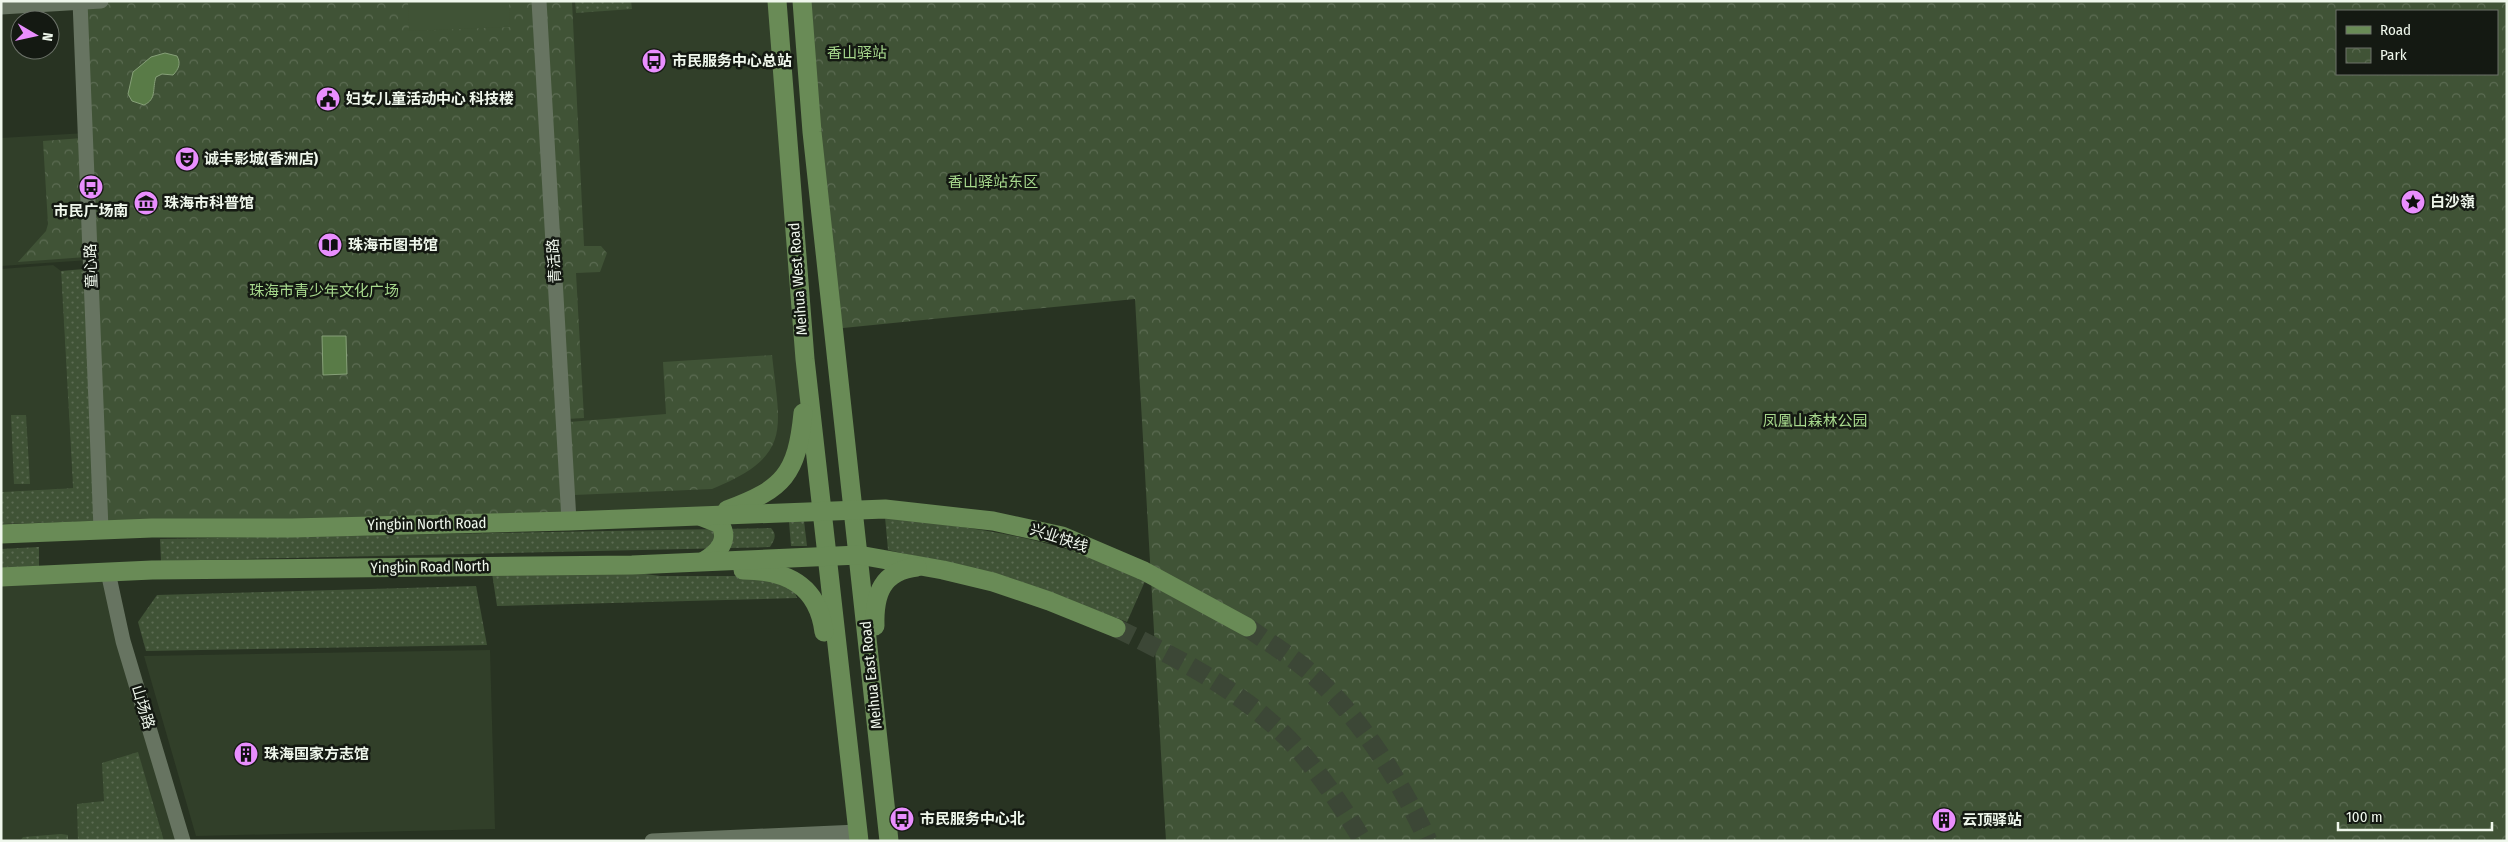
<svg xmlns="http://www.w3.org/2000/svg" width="2508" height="842" viewBox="0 0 2508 842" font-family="'Fira Sans Condensed','Noto Sans SC',sans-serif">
  <defs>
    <pattern id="grass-dots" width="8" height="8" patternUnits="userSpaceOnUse" patternTransform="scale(1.25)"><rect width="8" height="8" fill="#405336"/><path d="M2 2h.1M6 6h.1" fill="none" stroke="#5c6c53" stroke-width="1.8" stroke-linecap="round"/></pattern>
    <pattern id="park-crowns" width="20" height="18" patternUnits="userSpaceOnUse" patternTransform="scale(1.25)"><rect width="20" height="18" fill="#405336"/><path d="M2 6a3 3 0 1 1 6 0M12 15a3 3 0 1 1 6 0" fill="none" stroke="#5c6c53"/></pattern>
  </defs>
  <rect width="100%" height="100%" fill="#283322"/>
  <g fill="#313f29">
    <path d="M539,1H776L803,411L791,465L712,515L570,521Z"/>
    <path d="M86,133L90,260L1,266V138Z"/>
    <path d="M53,265L61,271L73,488L1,492V269Z"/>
    <path d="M105,575L180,841H1V581Z"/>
    <path d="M490,650L495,829L196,836L144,656Z"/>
  </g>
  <g fill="url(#grass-dots)">
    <path d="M575,1H631L632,9L576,13Z"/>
    <path d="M84,269L96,521L1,524V492L73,488L61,271Z"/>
    <path d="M11,415H26L30,484H14Z"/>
    <path d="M885,517C938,524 990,529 1041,542C1077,551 1112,565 1146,579L1127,622C1049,592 970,567 888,550Z"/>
    <path d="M804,521L807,546H791L789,522Z"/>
    <path d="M771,528C777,535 775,539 770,547L161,561L160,539Z"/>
    <path d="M39,547V567L1,568V549Z"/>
    <path d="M631,572L660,576H769L793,587L797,598L497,606L492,573Z"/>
    <path d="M476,586L487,645L146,651L138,622L157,595Z"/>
    <path d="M138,752L164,841H78L77,804L104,801L102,763Z"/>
    <path d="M61,834L68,835V841H20L23,837Z"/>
  </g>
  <g fill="url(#park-crowns)" fill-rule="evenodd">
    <path d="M106,1H539L569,521L101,529L81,3Z"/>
    <path d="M542,1H572L584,246H601L607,253L600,272L576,273L584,418L566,419Z"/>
    <path d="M802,1H2507V841H1166L1135,299L833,329ZM2337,11H2497V74H2337Z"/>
    <path d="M82,138L86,257L18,262L46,231L48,224L43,141Z"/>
    <path d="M772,355C780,430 793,456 712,489L574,495L569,422L666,414L663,362Z"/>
  </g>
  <path fill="#405336" d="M408,1H509L510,27L409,31Z"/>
  <g fill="#597b47" stroke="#86a078">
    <path d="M165,53L177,56C181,63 179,69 173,75L162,74L156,77C152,89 157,99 144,105L132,101L128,94L133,72L151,57Z"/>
    <path d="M322,336H346L347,374L323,375Z"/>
  </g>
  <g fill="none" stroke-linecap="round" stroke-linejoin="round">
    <g stroke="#3c4736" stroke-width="19" stroke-dasharray="19 9" stroke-linecap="butt">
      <path d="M1247,627C1266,641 1288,654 1306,669C1357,712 1401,781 1428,841"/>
      <path d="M1116,628C1184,661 1254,697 1304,756C1326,783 1345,811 1363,841"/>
    </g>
    <g stroke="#677461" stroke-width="15">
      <path d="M80,1L101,529"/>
      <path d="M539,1L569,521"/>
      <path d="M1,7L101,1"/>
      <path d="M108,572L123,641L183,841"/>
      <path d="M652,841L858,832"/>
    </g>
    <g stroke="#698b56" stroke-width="19">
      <path d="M777,1L805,359L859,841"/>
      <path d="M802,1L812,132L889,841"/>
      <path d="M727,510C784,489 797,474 803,413"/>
      <path d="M702,517L720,524C730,540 718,553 704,561"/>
      <path d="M1,534L152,528H292L569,521L885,509L993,521L1062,536L1144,571L1247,627"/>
      <path d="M743,570C786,570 818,585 824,632"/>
      <path d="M1,577L152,570L632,565L859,555L943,570L993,582L1049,601L1116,628"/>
      <path d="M875,626C874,594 882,571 917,567"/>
    </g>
  </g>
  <defs>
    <symbol id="bus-disc" viewBox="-11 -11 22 22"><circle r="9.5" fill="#e98efe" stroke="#141912"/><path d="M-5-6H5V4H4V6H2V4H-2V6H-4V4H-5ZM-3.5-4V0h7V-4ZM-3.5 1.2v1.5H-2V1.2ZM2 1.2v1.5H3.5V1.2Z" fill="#111"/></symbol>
    <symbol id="civic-disc" viewBox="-11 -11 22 22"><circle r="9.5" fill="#e98efe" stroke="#141912"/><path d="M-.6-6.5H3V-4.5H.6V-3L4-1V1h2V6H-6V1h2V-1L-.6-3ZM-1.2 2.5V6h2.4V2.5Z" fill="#111"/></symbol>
    <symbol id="theatre-disc" viewBox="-11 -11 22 22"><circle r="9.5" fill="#e98efe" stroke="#141912"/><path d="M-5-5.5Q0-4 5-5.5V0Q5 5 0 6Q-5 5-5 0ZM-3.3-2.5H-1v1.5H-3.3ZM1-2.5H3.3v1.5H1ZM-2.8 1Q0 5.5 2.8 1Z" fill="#111"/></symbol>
    <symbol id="sight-disc" viewBox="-11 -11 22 22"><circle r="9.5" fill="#e98efe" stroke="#141912"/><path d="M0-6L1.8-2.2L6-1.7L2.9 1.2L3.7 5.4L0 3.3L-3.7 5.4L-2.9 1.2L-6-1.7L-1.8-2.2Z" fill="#111"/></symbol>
    <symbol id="museum-disc" viewBox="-11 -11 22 22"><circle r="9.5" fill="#e98efe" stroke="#141912"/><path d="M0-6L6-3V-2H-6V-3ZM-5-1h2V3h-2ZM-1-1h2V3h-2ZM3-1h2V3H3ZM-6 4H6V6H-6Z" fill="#111"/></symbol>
    <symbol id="library-disc" viewBox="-11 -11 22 22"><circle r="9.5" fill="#e98efe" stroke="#141912"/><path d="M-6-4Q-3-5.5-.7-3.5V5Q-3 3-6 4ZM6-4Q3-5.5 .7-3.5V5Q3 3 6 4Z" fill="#111"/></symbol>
    <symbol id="building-disc" viewBox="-11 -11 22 22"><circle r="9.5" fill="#e98efe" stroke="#141912"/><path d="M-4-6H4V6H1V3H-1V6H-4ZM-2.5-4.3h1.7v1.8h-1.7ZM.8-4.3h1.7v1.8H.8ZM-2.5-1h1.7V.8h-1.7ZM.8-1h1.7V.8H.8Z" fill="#111"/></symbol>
  </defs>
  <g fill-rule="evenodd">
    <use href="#bus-disc" x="640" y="47" width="28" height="28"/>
    <use href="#civic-disc" x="314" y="85" width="28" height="28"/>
    <use href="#theatre-disc" x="173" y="145" width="28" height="28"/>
    <use href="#bus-disc" x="77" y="173" width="28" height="28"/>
    <use href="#sight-disc" x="2399" y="188" width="28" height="28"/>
    <use href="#museum-disc" x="132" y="189" width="28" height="28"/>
    <use href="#library-disc" x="316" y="231" width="28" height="28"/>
    <use href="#building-disc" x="232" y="740" width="28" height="28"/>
    <use href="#bus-disc" x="888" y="805" width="28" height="28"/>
    <use href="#building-disc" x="1930" y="806" width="28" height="28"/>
  </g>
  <g text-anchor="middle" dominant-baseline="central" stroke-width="5" stroke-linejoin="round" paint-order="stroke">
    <g font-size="15" fill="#a7d98d" stroke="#141912">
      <text x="857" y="53">香山驿站</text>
      <text x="993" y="182">香山驿站东区</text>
      <text x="324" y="291">珠海市青少年文化广场</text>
      <text x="1815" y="421">凤凰山森林公园</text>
    </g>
    <g font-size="15" font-weight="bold" fill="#eff7ec" stroke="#141912" text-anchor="start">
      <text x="672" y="61">市民服务中心总站</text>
      <text x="346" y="99">妇女儿童活动中心 科技楼</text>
      <text x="204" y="159">诚丰影城(香洲店)</text>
      <text x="2430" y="202">白沙嶺</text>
      <text x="164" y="203">珠海市科普馆</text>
      <text x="91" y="211" text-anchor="middle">市民广场南</text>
      <text x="348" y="245">珠海市图书馆</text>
      <text x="264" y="754">珠海国家方志馆</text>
      <text x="920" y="819">市民服务中心北</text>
      <text x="1962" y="820">云顶驿站</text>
    </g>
    <g font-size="15" fill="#eff7ec" stroke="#141912">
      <text transform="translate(554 261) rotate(-93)">青活路</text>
      <text transform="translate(91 266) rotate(-92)">童心路</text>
      <text transform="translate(798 279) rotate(-94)">Meihua West Road</text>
      <text transform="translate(427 524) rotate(-1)">Yingbin North Road</text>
      <text transform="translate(1059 538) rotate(18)">兴业快线</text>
      <text transform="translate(430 567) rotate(-1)">Yingbin Road North</text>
      <text transform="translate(871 675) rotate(-96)">Meihua East Road</text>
      <text transform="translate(143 707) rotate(73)">山场路</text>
    </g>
  </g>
  <rect width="2508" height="842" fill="none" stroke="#eff7ec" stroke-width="5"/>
  <rect x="2336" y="10" width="162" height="65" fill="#141912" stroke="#6c7269"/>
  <rect x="2346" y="26" width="25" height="8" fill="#698b56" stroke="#6c7269"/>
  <text x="2380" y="35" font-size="15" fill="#eff7ec">Road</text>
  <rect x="2346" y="48" width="25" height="15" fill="url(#park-crowns)" stroke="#6c7269"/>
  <text x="2380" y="60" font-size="15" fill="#eff7ec">Park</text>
  <g transform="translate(35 35) rotate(99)"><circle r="24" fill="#141912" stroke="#6c7269"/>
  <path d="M0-4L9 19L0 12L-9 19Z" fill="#e98efe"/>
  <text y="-8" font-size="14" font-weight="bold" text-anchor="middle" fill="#eff7ec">N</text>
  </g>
  <path d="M2338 822v8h154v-8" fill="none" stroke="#eff7ec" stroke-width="2.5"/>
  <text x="2346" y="822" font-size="15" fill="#eff7ec" stroke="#141912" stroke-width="4" paint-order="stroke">100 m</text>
</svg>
